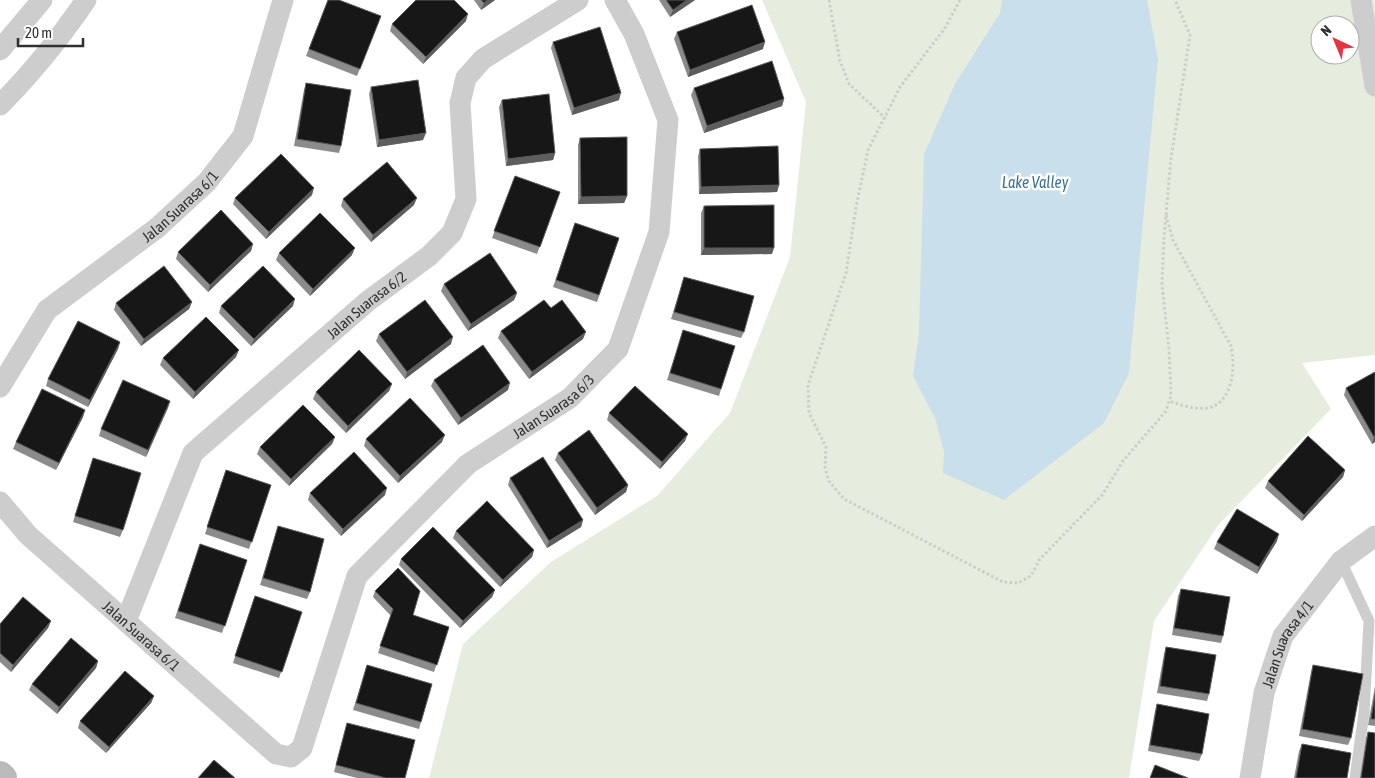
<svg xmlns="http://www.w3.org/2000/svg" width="1375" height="778" viewBox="0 0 1375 778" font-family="'Asap Condensed',sans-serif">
  <rect width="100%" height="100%" fill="#fff"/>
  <path fill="#e6edde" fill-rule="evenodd" d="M762,0H1375V355L1302,363L1331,409L1219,524L1154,621L1129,778H429L463,644L551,562L657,496L730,413L790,257L806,102ZM1320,25H1350V55H1320Z"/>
  <path fill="#cadfec" d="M1002,0H1147L1158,59L1129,373L1104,423L1004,500L943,473L944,452L935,418L913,376L919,331L924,154L955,84L1000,13Z"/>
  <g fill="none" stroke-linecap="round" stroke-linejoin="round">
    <g stroke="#cdcdcd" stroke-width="3" stroke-dasharray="2.5 2.5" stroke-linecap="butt">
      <path d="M829,0L840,61L849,84L885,118"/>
      <path d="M960,0L945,28L900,87L868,150L856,207L846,273L808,385L809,413L826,447L825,468L829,481L844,499L1003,582L1018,583L1031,576L1040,559L1103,494L1123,461L1166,411L1171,395L1169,349L1162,284L1164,237L1171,158L1190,35L1175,0"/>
      <path d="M1166,215L1173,240L1231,346C1236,366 1233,403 1208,408C1195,410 1181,405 1169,401"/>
    </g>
    <path stroke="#cdcdcd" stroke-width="11" d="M1341,561L1369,621L1364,713L1355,778"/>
    <g stroke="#cdcdcd" stroke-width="21">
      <path d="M1361,0L1375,86"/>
      <path d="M0,50L42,0"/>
      <path d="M0,105C32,73 60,38 86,0"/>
      <path id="s1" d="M0,387L47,310L157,228L207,182L243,136L283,0"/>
      <path id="s2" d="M0,502L28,535L276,754L291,757L302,748L357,576L468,464L570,398L618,349L659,232L668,120L634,34L615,0"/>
      <path id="s3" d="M126,621L193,453L368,301L429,256L452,233L466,199L460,103L466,78L483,59L578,0"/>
      <path id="s4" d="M1250,778L1264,693L1283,636L1341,561L1375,536"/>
    </g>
    <path stroke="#bababa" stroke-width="28" d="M0,775L3,778"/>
  </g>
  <g fill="#8b8b8b">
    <path d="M328,0L381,16L357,76L306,56Z"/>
    <path d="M474,0H495L481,10Z"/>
    <path d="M659,0H695L670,17Z"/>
    <path d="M466,21L423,64L390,31L392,24Z"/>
    <path d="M677,32L763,49L688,77L674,39Z"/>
    <path d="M553,42L619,100L572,115L551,48Z"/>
    <path d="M306,83L341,146L339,153L294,146L304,90Z"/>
    <path d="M371,87L423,140L377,147L369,94Z"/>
    <path d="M694,88L784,99L782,106L704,133L691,95Z"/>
    <path d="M502,100L555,153L553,160L506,166L499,107Z"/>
    <path d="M580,138L627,196L624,203L578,204V145Z"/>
    <path d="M700,149L779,185L777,192L699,194L698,156Z"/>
    <path d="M515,176L560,192L537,254L492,238Z"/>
    <path d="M312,195L266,239L233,204L235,198Z"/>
    <path d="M343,199L414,205L371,242L341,206Z"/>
    <path d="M704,206L772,254L701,255V213Z"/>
    <path d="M575,223L619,238L597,302L553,287Z"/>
    <path d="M253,244L251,251L208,292L176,259L178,252Z"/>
    <path d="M279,253L352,255L310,296L276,260Z"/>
    <path d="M684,277L744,332L741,338L671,319Z"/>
    <path d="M444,284L517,293L514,300L468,331L441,291Z"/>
    <path d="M192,302L189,309L141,346L114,310L116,303Z"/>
    <path d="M221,306H293L251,346L219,313Z"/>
    <path d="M551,308L583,339L529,379L498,338L501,331Z"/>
    <path d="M379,334L451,344L405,379L376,341Z"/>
    <path d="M681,337L721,389L719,396L667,380Z"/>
    <path d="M120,342L118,349L88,407L46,386L48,379Z"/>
    <path d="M236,357L193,399L160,365L163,358Z"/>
    <path d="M1375,372V442L1372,444L1344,395L1346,388Z"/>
    <path d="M434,380L508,390L458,425L431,386Z"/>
    <path d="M392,384L389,391L346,433L313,399L316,392Z"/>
    <path d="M170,401L146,457L99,436L101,429Z"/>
    <path d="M85,410L83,417L56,470L13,449L16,442Z"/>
    <path d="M609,413L685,441L660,469L607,420Z"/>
    <path d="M335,437L332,444L289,486L257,454L260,447Z"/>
    <path d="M366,439L442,442L398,483L364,446Z"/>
    <path d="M558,453L628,485L626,492L595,515L555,460Z"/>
    <path d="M91,465L123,530L120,537L73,522Z"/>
    <path d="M226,470L271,485L249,549L205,534Z"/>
    <path d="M1345,470L1343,477L1302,521L1265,488L1268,481Z"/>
    <path d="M510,478L583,520L581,527L547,548L508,485Z"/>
    <path d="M310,493L385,495L341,536L308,500Z"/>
    <path d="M278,526L310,592L307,599L260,585Z"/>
    <path d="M456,531L534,550L532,557L500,587L453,538Z"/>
    <path d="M1277,541L1257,574L1214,549L1217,542Z"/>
    <path d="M200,544L247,560L222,633L175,618Z"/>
    <path d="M401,559L495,590L492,597L460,628L399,565Z"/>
    <path d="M1181,589L1223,636L1221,643L1172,635L1178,596Z"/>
    <path d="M375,591L413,615L449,627L434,672L378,653L391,616L373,597Z"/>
    <path d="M255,596L302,612L279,678L233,663Z"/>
    <path d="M51,621L48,628L11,672L0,662V624Z"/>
    <path d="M1166,647L1209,694L1207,701L1157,693L1164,654Z"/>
    <path d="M98,661L96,668L57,714L29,690L32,684Z"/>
    <path d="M367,665L421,722L419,729L353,710Z"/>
    <path d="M1313,665L1351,738L1348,745L1299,736L1311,672Z"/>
    <path d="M1375,686V726L1368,725Z"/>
    <path d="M154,696L151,703L106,753L78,728L80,721Z"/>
    <path d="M1157,704L1202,754L1199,761L1148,751L1155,711Z"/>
    <path d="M347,723L405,778H357L334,772Z"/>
    <path d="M1368,732L1375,778H1360L1366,738Z"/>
    <path d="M1302,744L1347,778H1294L1299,751Z"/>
  </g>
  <g fill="#5d5d5d">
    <path d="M488,0H495L481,10L484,3Z"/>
    <path d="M687,0H695L670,17L673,10Z"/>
    <path d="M468,14L466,21L423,64L426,57Z"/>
    <path d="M765,42L763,49L688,77L690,70Z"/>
    <path d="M621,93L619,100L572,115L574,108Z"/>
    <path d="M784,99L782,106L704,133L707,126Z"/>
    <path d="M426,133L423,140L377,147L379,140Z"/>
    <path d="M555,153L553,160L506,166L508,159Z"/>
    <path d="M779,185L777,192L699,194L701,187Z"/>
    <path d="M314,188L312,195L266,239L269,232Z"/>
    <path d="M627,196L624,203L578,204L581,197Z"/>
    <path d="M417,198L414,205L371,242L373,235Z"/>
    <path d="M253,244L251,251L208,292L210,285Z"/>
    <path d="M355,248L352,255L310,296L313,289Z"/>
    <path d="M704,248H774L772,254L701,255Z"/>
    <path d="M517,293L514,300L468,331L471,324Z"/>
    <path d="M295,299L293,306L251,346L254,339Z"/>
    <path d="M192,302L189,309L141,346L144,339Z"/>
    <path d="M586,332L583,339L529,379L532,372Z"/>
    <path d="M453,337L451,344L405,379L407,372Z"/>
    <path d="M120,342L118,349L88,407L90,400Z"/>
    <path d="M239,350L236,357L193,399L195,392Z"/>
    <path d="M510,383L508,390L458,425L461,418Z"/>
    <path d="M392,384L389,391L346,433L348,426Z"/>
    <path d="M170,401L168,408L146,457L148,450Z"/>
    <path d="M85,410L83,417L56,470L59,463Z"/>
    <path d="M688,434L685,441L660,469L662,462Z"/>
    <path d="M445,435L442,442L398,483L400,476Z"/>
    <path d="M1375,436V442L1372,444L1374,437Z"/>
    <path d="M335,437L332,444L289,486L291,479Z"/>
    <path d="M1345,470L1343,477L1302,521L1304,515Z"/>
    <path d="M628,485L626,492L595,515L597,508Z"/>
    <path d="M387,488L385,495L341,536L343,529Z"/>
    <path d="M583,520L581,527L547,548L549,541Z"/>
    <path d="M1279,534L1277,541L1257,574L1259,567Z"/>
    <path d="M534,550L532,557L500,587L503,580Z"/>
    <path d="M495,590L492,597L460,628L463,621Z"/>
    <path d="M51,621L48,628L11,672L13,665Z"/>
    <path d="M98,661L96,668L57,714L59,707Z"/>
    <path d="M154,696L151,703L106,753L109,747Z"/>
  </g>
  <g fill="#171717" stroke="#5d5d5d">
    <path d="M328,0H339L381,16L360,69L309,49Z"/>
    <path d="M416,0H454L468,14L426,57L392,24Z"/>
    <path d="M481,0H488L484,3Z"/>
    <path d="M666,0H687L673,10Z"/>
    <path d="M752,5L765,42L690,70L677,32Z"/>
    <path d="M600,27L621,93L574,108L553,42Z"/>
    <path d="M772,61L784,99L707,126L694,88Z"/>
    <path d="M418,80L426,133L379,140L371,87Z"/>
    <path d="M306,83L351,90L341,146L297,139Z"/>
    <path d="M549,94L555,153L508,159L502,100Z"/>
    <path d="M627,137V196L581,197L580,138Z"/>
    <path d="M778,146L779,185L701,187L700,149Z"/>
    <path d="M281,154L314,188L269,232L235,198Z"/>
    <path d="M387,162L417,198L373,235L343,199Z"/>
    <path d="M515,176L560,192L540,247L494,231Z"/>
    <path d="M774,205V248H704V206Z"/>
    <path d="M221,210L253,244L210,285L178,252Z"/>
    <path d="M320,213L355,248L313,289L279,253Z"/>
    <path d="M575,223L619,238L599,295L556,280Z"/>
    <path d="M490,253L517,293L471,324L444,284Z"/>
    <path d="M164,266L192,302L144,339L116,303Z"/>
    <path d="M263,266L295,299L254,339L221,306Z"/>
    <path d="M684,277L754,296L744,332L674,312Z"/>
    <path d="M425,300L453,337L407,372L379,334Z"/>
    <path d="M544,300L551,308L562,300L586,332L532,372L501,331Z"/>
    <path d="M206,317L239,350L195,392L163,358Z"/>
    <path d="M78,321L120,342L90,400L48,379Z"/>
    <path d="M683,330L735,346L721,389L670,373Z"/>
    <path d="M483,345L510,383L461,418L434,380Z"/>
    <path d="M359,350L392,384L348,426L316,392Z"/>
    <path d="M1375,372V436L1374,437L1346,388Z"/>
    <path d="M123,380L170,401L148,450L101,429Z"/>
    <path d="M635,386L688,434L662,462L609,413Z"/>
    <path d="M42,389L85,410L59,463L16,442Z"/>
    <path d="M410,398L445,435L400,476L366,439Z"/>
    <path d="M303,405L335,437L291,479L260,447Z"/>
    <path d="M589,430L628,485L597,508L558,453Z"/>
    <path d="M1308,436L1345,470L1304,515L1268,481Z"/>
    <path d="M354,452L387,488L343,529L310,493Z"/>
    <path d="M543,457L583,520L549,541L510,478Z"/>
    <path d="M93,458L141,473L123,530L75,516Z"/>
    <path d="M226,470L271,485L252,542L207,527Z"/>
    <path d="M487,501L534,550L503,580L456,531Z"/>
    <path d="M1237,509L1279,534L1259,567L1217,542Z"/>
    <path d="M278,526L324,539L310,592L263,578Z"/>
    <path d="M433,527L495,590L463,621L401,559Z"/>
    <path d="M200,544L247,560L225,626L178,611Z"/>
    <path d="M398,568L420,591L413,615L449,627L437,665L380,646L393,609L375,591Z"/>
    <path d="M1181,589L1230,597L1223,636L1174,628Z"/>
    <path d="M255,596L302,612L282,672L235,656Z"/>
    <path d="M23,597L51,621L13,665L0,653V624Z"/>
    <path d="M71,638L98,661L59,707L32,684Z"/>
    <path d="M1166,647L1216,655L1209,694L1160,686Z"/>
    <path d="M367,665L432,684L421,722L356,703Z"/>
    <path d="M1313,665L1363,674L1351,738L1302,729Z"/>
    <path d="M125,671L154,696L109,747L80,721Z"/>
    <path d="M1375,694V719H1371Z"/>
    <path d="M1157,704L1209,714L1202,754L1150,745Z"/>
    <path d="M347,723L415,740L405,778H386L336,765Z"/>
    <path d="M1368,732L1375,733V778H1361Z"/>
    <path d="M1302,744L1351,753L1347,778H1296Z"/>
    <path d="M214,760L235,778H198Z"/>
    <path d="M1155,765L1188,778H1150Z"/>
  </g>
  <g text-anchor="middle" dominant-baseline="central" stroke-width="5" stroke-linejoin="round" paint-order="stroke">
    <g font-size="15" fill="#303030" stroke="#fff">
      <text stroke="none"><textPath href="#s1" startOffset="259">Jalan Suarasa 6/1</textPath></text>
      <text stroke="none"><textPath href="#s3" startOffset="409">Jalan Suarasa 6/2</textPath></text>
      <text stroke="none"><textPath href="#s2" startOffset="845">Jalan Suarasa 6/3</textPath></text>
      <text stroke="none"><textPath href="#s2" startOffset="195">Jalan Suarasa 6/1</textPath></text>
      <text stroke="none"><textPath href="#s4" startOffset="141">Jalan Suarasa 4/1</textPath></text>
    </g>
    <g font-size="16" font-style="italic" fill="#3d7293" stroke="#fff">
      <text x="1035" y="182">Lake Valley</text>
    </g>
  </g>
  <g transform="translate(1335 40) rotate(316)"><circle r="24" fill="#ffffff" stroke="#acacac"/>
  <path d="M0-4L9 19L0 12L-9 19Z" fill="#e53342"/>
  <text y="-8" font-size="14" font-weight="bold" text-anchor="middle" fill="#303030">N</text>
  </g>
  <path d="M18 38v8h65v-8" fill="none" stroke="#303030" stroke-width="2.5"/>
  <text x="25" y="38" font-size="15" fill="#303030" stroke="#ffffff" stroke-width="4" paint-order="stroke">20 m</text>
</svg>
